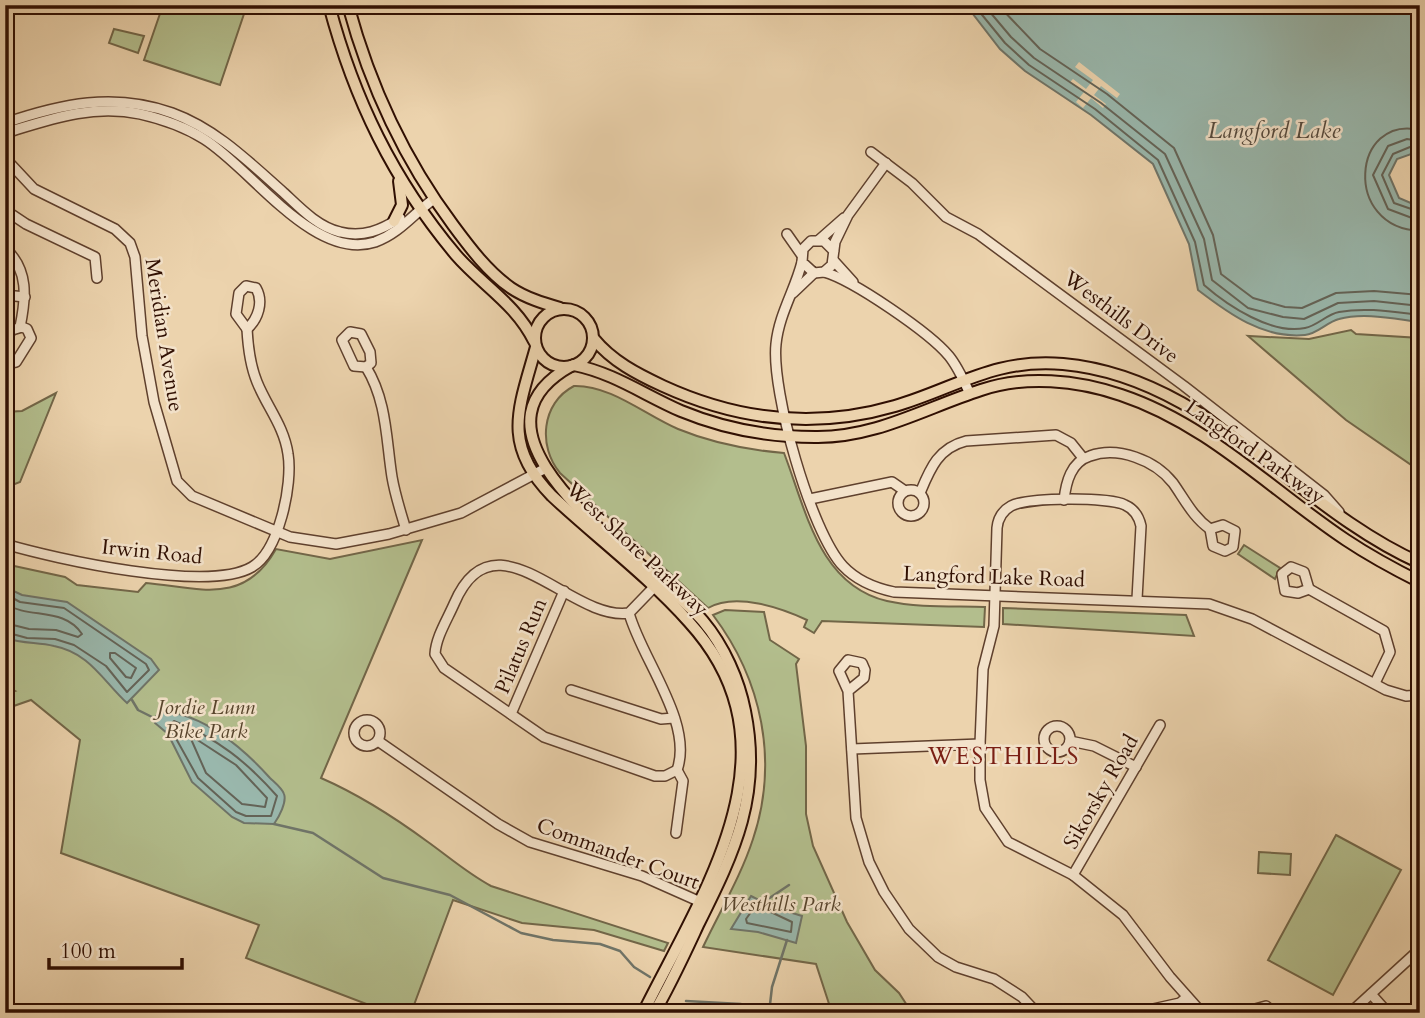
<svg xmlns="http://www.w3.org/2000/svg" width="1425" height="1018" viewBox="0 0 1425 1018" font-family="Cardo,serif">
  <rect width="100%" height="100%" fill="#ecd3ad"/>
  <filter id="stains"><feTurbulence type="fractalNoise" baseFrequency=".00286" numOctaves="4"/><feColorMatrix values="0 0 0 0 .2 0 0 0 0 .09 0 0 0 0 .02 0 0 0 .5 -.17"/></filter>
  <radialGradient id="worn" r=".72"><stop offset=".6" stop-color="#630" stop-opacity="0"/><stop offset="1" stop-color="#630" stop-opacity=".3"/></radialGradient>
  <g fill="#b3be8d" stroke="#726648" stroke-width="2">
    <path d="M163,5H247L220,85L144,60Z"/>
    <path d="M114,29L144,36L138,53L109,43Z"/>
    <path d="M1351,330L1356,334L1420,338V471L1346,420L1248,336L1309,339Z"/>
    <path d="M574,386C611,385 645,415 678,429C712,443 748,450 784,453C806,510 819,585 887,601C918,608 953,606 985,607L984,627L822,621L814,633L804,627L807,620C781,608 736,592 708,608L560,473C538,447 541,403 574,386Z"/>
    <path d="M56,393L20,482L15,484L5,480V412L22,411Z"/>
    <path d="M422,540L321,778C360,795 394,817 428,842C449,857 467,873 491,886L668,943L664,951L594,930L522,923L453,900L411,1013H390L246,958L259,925L61,853L80,740L31,700L5,709V694L15,691L5,685V564L65,577L77,585L138,592L146,583C200,588 244,606 276,549L330,559Z"/>
    <path d="M1244,545L1280,568L1275,579L1238,554Z"/>
    <path d="M1003,608L1186,615L1194,636L1003,624Z"/>
    <path d="M725,610L764,612L770,640L799,659L796,664L806,746V814L813,846L847,922L875,970L899,993L912,1013H832L816,964L703,947C720,911 741,876 753,839C779,761 762,680 713,615Z"/>
    <path d="M1336,835L1401,870L1333,995L1268,960Z"/>
    <path d="M1259,852L1291,854L1290,875L1258,873Z"/>
  </g>
  <g fill="#99b7ac" stroke="#6f7468" stroke-width="2">
    <path d="M966,5H1420V159L1411,154L1397,159L1389,175L1399,198L1420,207V322C1395,319 1364,312 1339,319C1327,322 1317,334 1305,335C1263,339 1228,313 1198,290L1189,244L1153,164L1091,115L1025,71L1000,49Z"/>
    <path d="M5,587L22,595L67,602L151,659L159,670L127,703C103,681 90,653 54,646C37,642 24,644 5,638Z"/>
    <path d="M161,712C202,712 244,749 270,778C274,782 282,788 284,794C287,802 279,817 274,824L244,823L232,817L192,782L168,734L155,723L154,718Z"/>
    <path d="M751,896L773,907L802,916L796,943L758,932L731,929Z"/>
  </g>
  <path fill="#ecd3ad" d="M1079,62L1120,94L1117,98L1101,86L1094,95L1106,104L1103,108L1091,98L1083,108L1076,102L1084,92L1070,82L1073,79L1086,89L1093,80L1075,67Z"/>
  <g fill="none" stroke-linecap="round" stroke-linejoin="round">
    <g stroke="#646357" stroke-width="2">
      <path d="M974,5L1005,43L1029,65L1095,109L1158,160L1195,242L1204,285C1228,306 1272,335 1305,328C1317,326 1327,314 1339,312C1366,307 1394,312 1420,315"/>
      <path d="M984,5L1011,37L1034,58L1101,103L1165,154L1204,239L1212,280L1248,308L1283,317L1304,319L1338,303L1374,301L1420,306"/>
      <path d="M998,5L1040,49L1107,94L1174,148L1213,235L1221,274L1253,298L1285,307L1302,308L1336,293L1374,291L1420,295"/>
      <path d="M1420,130C1352,114 1342,228 1420,231"/>
      <path d="M1420,141L1407,139L1388,146L1373,175L1388,209L1420,221"/>
      <path d="M1420,151L1410,147L1393,154L1382,175L1394,203L1420,212"/>
      <path d="M5,594L20,602L64,608L146,664L149,670L127,692L106,666L74,645L55,639L27,638L5,632"/>
      <path d="M5,604C30,619 64,607 82,634L78,637L56,630L29,629L5,623"/>
      <path d="M110,653H115L136,668L131,678L126,677L110,658Z"/>
      <path d="M174,721C217,738 247,762 277,796L271,816H246L236,812L198,778L169,726Z"/>
      <path d="M191,739H196L236,765L267,798L265,807L242,804L206,773Z"/>
      <path d="M756,905L792,922L791,932L747,923L746,919Z"/>
    </g>
    <g stroke="#6f7468" stroke-width="2.5">
      <path d="M132,700L138,710L154,718"/>
      <path d="M274,824L313,833L383,878L450,895L521,933L553,940L600,944L620,951L634,967L650,977"/>
      <path d="M765,901L789,885"/>
      <path d="M686,1001L741,1004L757,1013"/>
      <path d="M769,1013L772,987L787,940"/>
    </g>
    <defs>
      <g id="minor">
        <path d="M5,123C61,104 114,92 172,113C216,129 249,162 284,193C300,208 318,227 340,232C363,238 381,230 400,218"/>
        <path d="M5,133C51,119 92,104 140,114C162,119 185,127 204,139C251,168 314,262 375,242C400,233 414,213 434,199"/>
        <path d="M871,152L912,183L946,217L978,234L1184,386L1324,495L1339,512"/>
        <path d="M5,158L34,189L115,229L130,243L135,257L142,336L154,402L177,481L192,496L290,537L336,544L389,534L461,513L544,469"/>
        <path d="M5,210L26,224L95,257L97,278"/>
        <path d="M787,234L801,254"/>
        <path d="M819,240L844,218"/>
        <path d="M5,248C29,270 26,298 20,327"/>
        <path d="M834,251L824,241H811L803,249L802,262L814,273L824,272L832,265L835,242L848,215L886,163"/>
        <path d="M834,261L853,282"/>
        <path d="M802,262C795,290 779,314 776,344C771,391 811,532 843,566C857,581 875,588 894,592L1209,604L1252,619L1386,690L1406,696L1420,695"/>
        <path d="M824,272C853,280 930,333 949,356C958,367 964,381 970,394"/>
        <path d="M246,286L256,288C264,302 258,319 247,329L236,314L239,293Z"/>
        <path d="M793,293L814,273"/>
        <path d="M5,295L25,297"/>
        <path d="M350,332L361,334L370,352L371,363L366,367L354,366L342,340Z"/>
        <path d="M5,339L12,330L22,327L27,329L31,338L16,362L5,364"/>
        <path d="M366,367C387,401 386,439 392,477C395,495 401,513 406,530"/>
        <circle cx="911" cy="503" r="13"/>
        <path d="M920,493C930,469 938,448 966,441L1056,435L1071,443L1083,458"/>
        <path d="M810,499L892,482L905,491"/>
        <path d="M1064,500C1066,482 1071,462 1090,456C1118,446 1155,460 1173,483C1185,500 1193,517 1210,529"/>
        <path d="M1223,525L1235,531L1233,547L1225,551L1213,546L1210,529Z"/>
        <path d="M5,544C56,559 208,593 252,567C279,551 293,484 288,454C284,426 267,407 257,382C250,365 248,348 247,329"/>
        <path d="M1291,567L1304,572L1309,589L1298,593L1285,591L1282,574Z"/>
        <path d="M1309,589L1384,631L1390,652L1375,683"/>
        <path d="M1137,599L1141,526C1139,517 1134,509 1125,505C1109,497 1028,497 1011,506C1002,511 998,518 997,528L994,626L983,669L980,744V780L985,808L1008,842L1073,875L1123,915L1170,977L1202,1013"/>
        <path d="M629,613C641,658 694,723 677,770L665,776H655L544,737L444,668L435,654C436,637 447,620 454,604C495,508 570,622 629,613L658,583"/>
        <path d="M571,690L661,719L674,718"/>
        <path d="M848,691L864,678L865,670L862,663L848,660L839,671L848,691L856,818L869,862L884,892L909,929L938,957L956,967L994,979L1022,997L1037,1013"/>
        <path d="M511,714L564,591"/>
        <circle cx="367" cy="733" r="13"/>
        <circle cx="1057" cy="739" r="13"/>
        <path d="M378,741L498,824L530,842L642,876L705,904"/>
        <path d="M1070,741L1094,746L1136,767"/>
        <path d="M852,749L980,744"/>
        <path d="M676,833L683,781L677,770"/>
        <path d="M1073,875L1160,725"/>
        <path d="M1371,994L1388,1013"/>
        <path d="M1135,1013L1180,1003L1187,997"/>
        <path d="M1253,1013L1255,1009L1266,1006L1274,1013"/>
        <path d="M1350,1013L1420,949"/>
      </g>
      <g id="major">
        <path d="M329,5C354,99 393,180 456,255C482,285 516,304 534,341"/>
        <path d="M348,5C370,86 403,158 453,225C470,248 488,272 511,288C526,298 543,303 560,308"/>
        <path d="M394,221L402,205L399,181"/>
        <circle cx="564" cy="338" r="29"/>
        <path d="M594,339C612,361 637,374 663,386C737,420 816,429 895,406C956,388 994,358 1063,364C1208,377 1294,507 1420,563"/>
        <path d="M536,347C519,408 501,444 552,496C597,538 648,576 689,622C804,748 704,890 643,1013"/>
        <path d="M574,365C614,373 644,395 681,411C722,428 770,437 815,437C875,438 925,408 981,390C1025,375 1077,380 1121,395C1208,424 1271,490 1346,540C1370,556 1394,569 1420,582"/>
        <path d="M571,366C442,438 656,566 703,621C724,646 739,680 745,711C762,794 735,851 699,923C685,953 671,984 654,1013"/>
      </g>
    </defs>
    <use href="#minor" stroke="#5f402d" stroke-width="12"/>
    <use href="#major" stroke="#300f02" stroke-width="14"/>
    <use href="#minor" stroke="#f3e2ca" stroke-width="9"/>
    <use href="#major" stroke="#ecd3ad" stroke-width="10"/>
  </g>
  <g text-anchor="middle" dominant-baseline="central" stroke-width="5" stroke-linejoin="round" paint-order="stroke">
    <g font-size="21" fill="#300f02" stroke="#f3e2ca">
      <text transform="translate(1121 317) rotate(37)">Westhills Drive</text>
      <text transform="translate(164 335) rotate(81)">Meridian Avenue</text>
      <text transform="translate(1255 452) rotate(35)">Langford Parkway</text>
      <text transform="translate(637 549) rotate(43)">West Shore Parkway</text>
      <text transform="translate(152 552) rotate(6)">Irwin Road</text>
      <text transform="translate(994 577) rotate(2)">Langford Lake Road</text>
      <text transform="translate(521 646) rotate(-67)">Pilatus Run</text>
      <text transform="translate(1101 792) rotate(-60)">Sikorsky Road</text>
      <text transform="translate(618 854) rotate(20)">Commander Court</text>
    </g>
    <g font-size="21" font-style="italic" fill="#57442c" stroke="#f3e2ca">
      <text x="206" y="707">Jordie Lunn<tspan x="206" dy="24">Bike Park</tspan></text>
      <text x="781" y="904">Westhills Park</text>
    </g>
    <g font-size="23" font-style="italic" fill="#554a3e" stroke="#f3e2ca">
      <text x="1274" y="130">Langford Lake</text>
    </g>
    <g font-size="23" letter-spacing="2" fill="#7a1f14" stroke="#f3e2ca">
      <text x="1004" y="756">WESTHILLS</text>
    </g>
  </g>
  <rect width="1425" height="1018" fill="none" stroke="#ecd3ad" stroke-width="28"/>
  <rect x="7" y="7" width="1411" height="1004" fill="none" stroke="#300f02" stroke-width="3.5"/>
  <rect x="14" y="14" width="1397" height="990" fill="none" stroke="#300f02" stroke-width="2"/>
  <path d="M49 958v10h133v-10" fill="none" stroke="#300f02" stroke-width="3.5"/>
  <text x="60" y="958" font-size="21" fill="#300f02" stroke="#f3e2ca" stroke-width="5" paint-order="stroke">100 m</text>
  <rect width="100%" height="100%" filter="url(#stains)"/>
  <rect width="100%" height="100%" fill="url(#worn)"/>
</svg>
